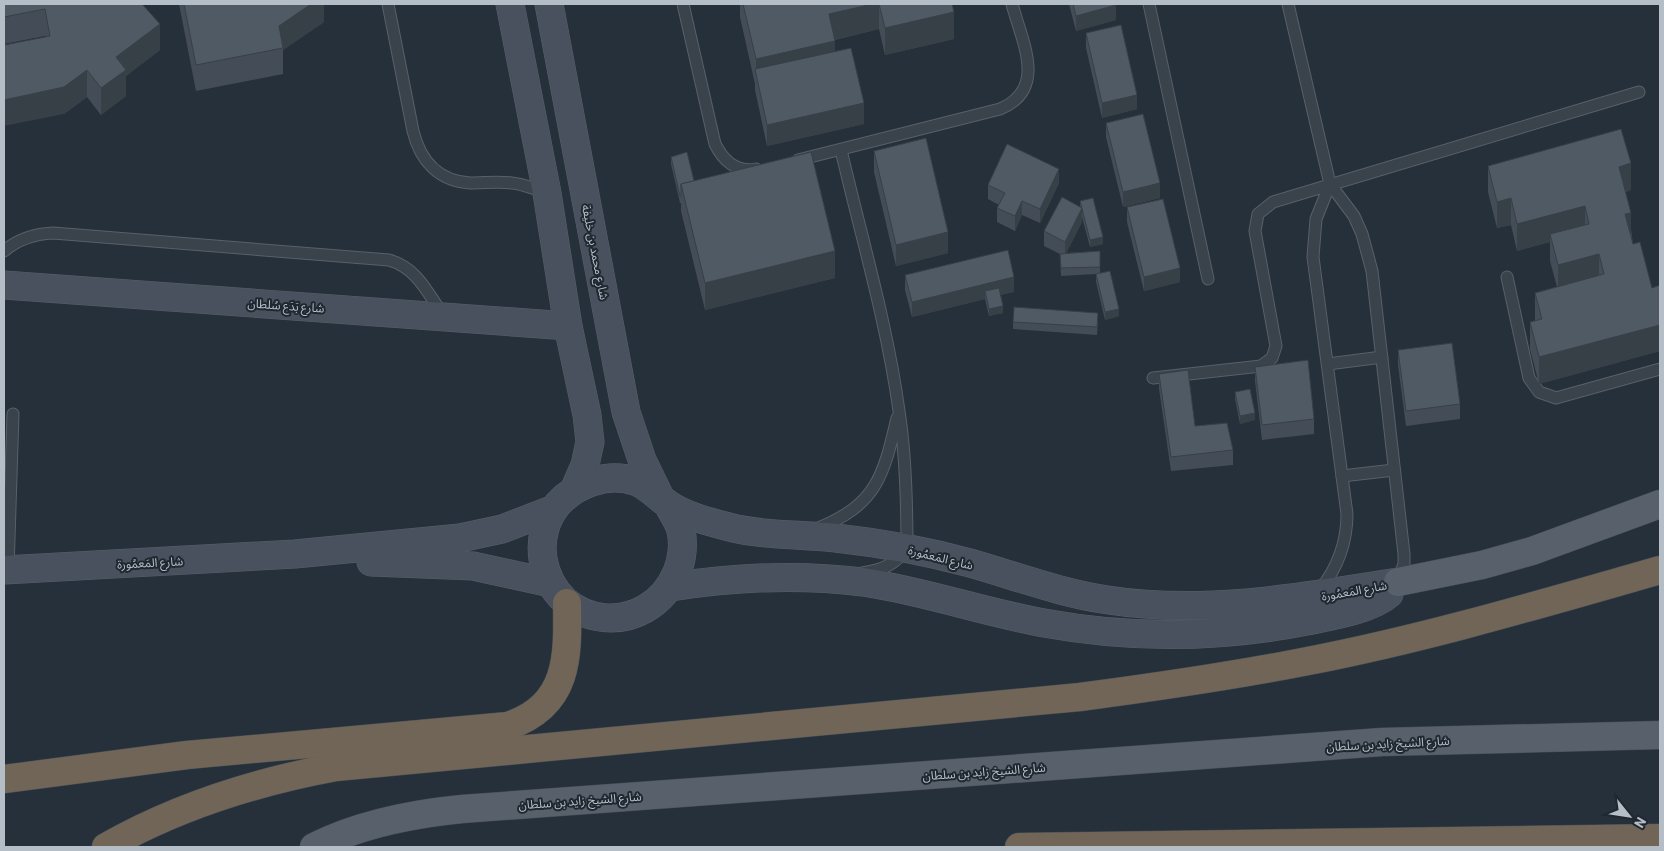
<svg xmlns="http://www.w3.org/2000/svg" width="1664" height="851" viewBox="0 0 1664 851" font-family="Barlow,'Noto Sans Arabic',sans-serif">
  <rect width="100%" height="100%" fill="#26303a"/>
  <g fill="none" stroke-linecap="round" stroke-linejoin="round">
    <defs>
      <g id="lane">
        <path d="M388,4L413,131C420,160 438,181 470,183C484,183 498,181 512,183C523,184 534,189 545,192"/>
        <path d="M683,4L715,144C723,160 736,173 756,169"/>
        <path d="M1149,4L1208,279"/>
        <path d="M1288,4L1330,184L1354,216L1362,234L1372,271L1404,554V564L1398,581"/>
        <path d="M841,150C861,236 887,323 899,411C906,456 907,502 907,548C895,565 882,570 862,573"/>
        <path d="M798,160L1000,109C1048,89 1022,42 1012,4"/>
        <path d="M4,251C18,239 34,234 53,233L389,260C417,268 427,292 443,315"/>
        <path d="M1507,277L1529,378L1539,392L1556,398L1660,369"/>
        <path d="M1328,364L1382,357"/>
        <path d="M1153,378L1261,366L1272,358L1276,346L1255,231L1258,214L1273,202L1639,92"/>
        <path d="M1342,476L1394,470"/>
        <path d="M816,529C876,505 883,478 897,418"/>
        <path d="M8,570L13,414"/>
        <path d="M1320,590C1338,567 1347,543 1347,514L1313,257L1316,219L1330,184"/>
      </g>
      <g id="secondary">
        <path d="M510,4L547,193L568,326L587,415L590,442L585,465L575,488"/>
        <path d="M549,4L626,412L642,460L659,495"/>
        <path d="M4,285L568,326"/>
        <path d="M668,504C672,513 679,522 681,531C684,544 682,560 677,572C649,639 555,631 543,559C540,540 545,519 558,504C576,484 608,472 634,481C647,485 657,497 668,504C685,516 710,522 729,527C764,536 800,534 836,538C881,543 926,551 970,563C1016,576 1060,593 1108,600C1204,615 1303,597 1398,582"/>
        <path d="M371,562L473,566L551,583"/>
        <path d="M4,570L295,554L460,538L502,529L554,509"/>
        <path d="M671,587C734,577 799,574 863,582C924,591 983,612 1044,623C1131,639 1220,638 1307,621C1331,616 1371,610 1389,594"/>
      </g>
      <g id="primary">
        <path d="M1398,582L1482,565L1532,551L1660,504"/>
        <path d="M314,847C360,824 411,814 462,809L1382,742L1660,735"/>
      </g>
      <g id="highway">
        <path d="M4,779L187,755L508,726C569,705 568,658 567,603"/>
        <path d="M106,847C178,806 255,782 336,767L1080,697C1156,687 1232,676 1308,661C1427,638 1544,603 1660,570"/>
        <path d="M1019,847L1660,838"/>
      </g>
    </defs>
    <use href="#lane" stroke="#586069" stroke-width="13"/>
    <use href="#secondary" stroke="#586069" stroke-width="29"/>
    <use href="#primary" stroke="#434b54" stroke-width="29"/>
    <use href="#highway" stroke="#454d56" stroke-width="29"/>
    <use href="#lane" stroke="#3a424b" stroke-width="11"/>
    <use href="#secondary" stroke="#48515d" stroke-width="28"/>
    <use href="#primary" stroke="#58616b" stroke-width="28"/>
    <use href="#highway" stroke="#706557" stroke-width="28"/>
  </g>
  <g fill="#444d57">
    <path d="M4,4H142L160,50L126,76V96L101,115L87,97L64,114L45,36L4,44Z"/>
    <path d="M179,4H324V22L283,50V74L196,91Z"/>
    <path d="M740,4H952L954,39L885,55L879,29L835,40V51L864,124L767,146L755,90V84L740,17Z"/>
    <path d="M1069,4H1116V20L1076,31Z"/>
    <path d="M1086,33L1137,109L1102,118L1086,48Z"/>
    <path d="M1106,123L1160,198L1123,207L1106,137Z"/>
    <path d="M874,151L948,253L896,266L874,172Z"/>
    <path d="M671,157L694,181L835,278L705,310L681,211V203H680L671,164Z"/>
    <path d="M1488,166L1631,190L1626,192L1633,244L1652,288L1660,285V351L1539,384L1530,349V322L1535,321V293L1557,287L1550,261V242L1517,251L1511,225L1497,228L1488,192Z"/>
    <path d="M1059,183L1040,223L1022,215L1015,231L997,222V208L999,205L988,199V185Z"/>
    <path d="M1080,201L1103,244L1090,247L1082,217V222L1066,253L1100,251V273L1119,316L1105,320L1096,282V274L1061,276L1060,254L1044,246V231L1080,207Z"/>
    <path d="M1127,207L1180,282L1144,291L1127,222Z"/>
    <path d="M905,275L1014,292L1000,295L1003,313L989,316L985,299L912,317L905,290Z"/>
    <path d="M1098,321L1097,335L1013,329V322Z"/>
    <path d="M1398,350L1460,404V419L1406,426L1398,365Z"/>
    <path d="M1255,367L1314,419V434L1262,440L1255,381Z"/>
    <path d="M1159,374L1195,426L1233,450V465L1171,471L1159,389Z"/>
    <path d="M1235,392L1255,420L1240,424L1235,399Z"/>
  </g>
  <g fill="#373f47">
    <path d="M311,4H324V22L283,50L279,26Z"/>
    <path d="M873,4H879V29L829,41V14Z"/>
    <path d="M1116,5V20L1076,31V16Z"/>
    <path d="M954,12V39L885,55V28Z"/>
    <path d="M160,24V50L126,76V96L101,115V88L116,57Z"/>
    <path d="M835,41V67L756,71V59Z"/>
    <path d="M87,70V97L64,114L4,126V100Z"/>
    <path d="M1137,95V109L1102,118V103Z"/>
    <path d="M864,103V124L767,146V125Z"/>
    <path d="M1631,163V190L1619,194V167Z"/>
    <path d="M1059,169V183L1040,223V209Z"/>
    <path d="M1160,183V198L1123,207V192Z"/>
    <path d="M1511,198V225L1497,228V202Z"/>
    <path d="M1022,201V215L1015,231V216Z"/>
    <path d="M1585,206V232L1550,234V242L1517,251V224Z"/>
    <path d="M1082,208V222L1065,256V242Z"/>
    <path d="M1631,213V239L1625,214Z"/>
    <path d="M948,232V253L896,266V245Z"/>
    <path d="M1103,237V244L1090,247V240Z"/>
    <path d="M835,251V278L705,310V283Z"/>
    <path d="M1599,254V280L1558,292V265Z"/>
    <path d="M1180,268V282L1144,291V277Z"/>
    <path d="M1014,277V292L987,298L985,291V299L912,317V302Z"/>
    <path d="M1003,306V313L989,316V309Z"/>
    <path d="M1119,309V316L1105,320V312Z"/>
    <path d="M1660,325V351L1539,384V357Z"/>
    <path d="M1255,413V420L1240,424V416Z"/>
  </g>
  <g fill="#4f5a65" stroke="#373f47">
    <path d="M4,4H142L160,24L116,57L126,70L101,88L87,70L64,87L4,100V45L50,36L45,9L4,17Z"/>
    <path d="M184,4H311L279,26L283,48L196,65Z"/>
    <path d="M743,4H873L829,14L835,41L756,59Z"/>
    <path d="M879,4H952L954,12L885,28Z"/>
    <path d="M1073,4H1116V5L1076,16Z"/>
    <path d="M1121,25L1137,95L1102,103L1086,33Z"/>
    <path d="M851,48L864,103L767,125L755,69Z"/>
    <path d="M1143,114L1160,183L1123,192L1106,123Z"/>
    <path d="M1621,129L1631,163L1619,167L1631,213L1625,214L1633,244L1640,242L1652,288L1660,285V325L1539,357L1530,322L1542,319L1535,293L1604,274L1599,254L1558,265L1550,234L1589,224L1585,206L1517,224L1511,198L1497,202L1488,166Z"/>
    <path d="M926,138L948,232L896,245L874,151Z"/>
    <path d="M1007,144L1059,169L1040,209L1022,201L1015,216L997,208L1005,193L988,185Z"/>
    <path d="M687,152L694,181L681,184V196H680L671,157Z"/>
    <path d="M811,152L835,251L705,283L681,184Z"/>
    <path d="M1062,197L1082,208L1065,242L1044,231Z"/>
    <path d="M1093,198L1103,237L1090,240L1080,201Z"/>
    <path d="M1163,199L1180,268L1144,277L1127,207Z"/>
    <path d="M1008,250L1014,277L912,302L905,275Z"/>
    <path d="M1100,251V267L1061,268L1060,254Z"/>
    <path d="M1110,271L1119,309L1105,312L1096,274Z"/>
    <path d="M999,288L1003,306L989,309L985,291Z"/>
    <path d="M1014,307L1098,313L1097,327L1013,322Z"/>
    <path d="M1452,343L1460,404L1406,411L1398,350Z"/>
    <path d="M1308,360L1314,419L1262,425L1255,367Z"/>
    <path d="M1188,370L1195,426L1227,423L1233,450L1171,457L1159,374Z"/>
    <path d="M1250,389L1255,413L1240,416L1235,392Z"/>
  </g>
  <g text-anchor="middle" dominant-baseline="central" stroke-width="4" stroke-linejoin="round" paint-order="stroke">
    <g font-size="12" fill="#b5bdc6" stroke="#1f2730">
      <text transform="translate(596 252) rotate(79)">شارع محمد بن خليفة</text>
      <text transform="translate(286 305) rotate(4)">شارع بَدَع سُلطان</text>
      <text transform="translate(941 557) rotate(14)">شارع المَعمُورة</text>
      <text transform="translate(150 562) rotate(-3)">شارع المَعمُورة</text>
      <text transform="translate(1354 590) rotate(-10)">شارع المَعمُورة</text>
      <text transform="translate(1388 743) rotate(-3)">شارع الشيخ زايد بن سلطان</text>
      <text transform="translate(984 771) rotate(-4)">شارع الشيخ زايد بن سلطان</text>
      <text transform="translate(580 800) rotate(-4)">شارع الشيخ زايد بن سلطان</text>
    </g>
  </g>
  <rect width="1664" height="851" fill="none" stroke="#b5bdc6" stroke-width="10"/>
  <g transform="translate(1629 816) rotate(120)" stroke="#1f2730" stroke-width="4" paint-order="stroke">
  <path d="M0-4L9 19L0 12L-9 19Z" fill="#b5bdc6"/>
  <text y="-8" font-size="14" font-weight="bold" text-anchor="middle" fill="#b5bdc6">N</text>
  </g>
</svg>
